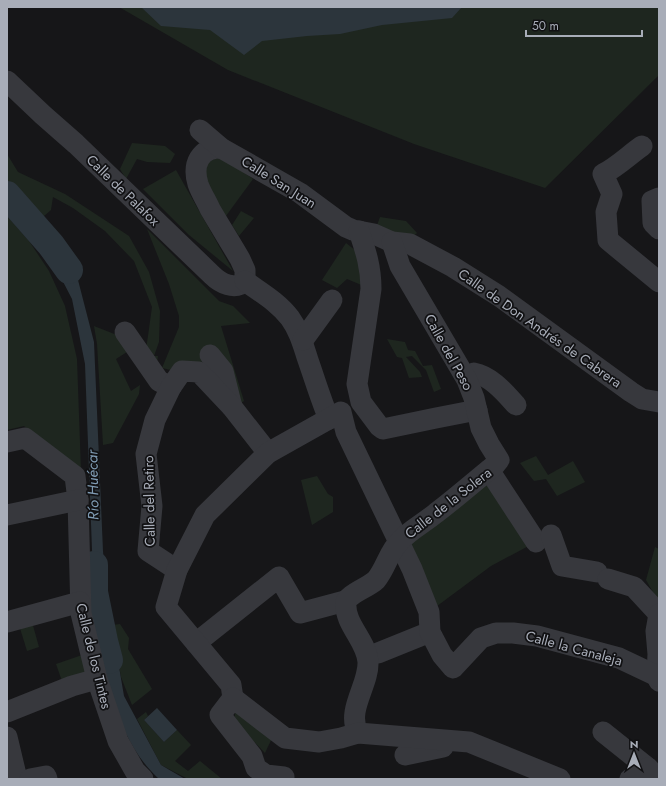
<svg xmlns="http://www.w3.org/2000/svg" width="666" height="786" viewBox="0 0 666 786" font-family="Jost,sans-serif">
  <rect width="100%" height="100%" fill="#161618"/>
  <g fill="#1e261f">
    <path d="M119,7H659V75L545,188L414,144L228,70Z"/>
    <path d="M132,143L165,146L175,154L170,163L147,162L137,159L126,179L120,169Z"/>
    <path d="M7,154L18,172L65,194L129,236L149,272L160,311L159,342L154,356H158L157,363L146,350L152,307L134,261L105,231L73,208L53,197L51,210L44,216L31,214L7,189Z"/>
    <path d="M219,158L229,162L253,179L223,220L202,171C206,163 210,160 219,158Z"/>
    <path d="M176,170L233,271L189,235L143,189Z"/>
    <path d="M241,211L254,218L239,236L232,225Z"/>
    <path d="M7,216L29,241L49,271L65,306L77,359L81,471L24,426L7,430Z"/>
    <path d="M380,217L406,221L417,233L408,241L376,228Z"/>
    <path d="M147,229L219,301L233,306L250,323L221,326L244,401L235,407L221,372L175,371L162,368L179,327V316L169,284Z"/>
    <path d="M346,243L360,254L371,289L347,279L337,288L322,280Z"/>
    <path d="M94,326L122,337L130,350L116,359L131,391L140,385L139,394L113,443L103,445L97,344Z"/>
    <path d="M387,339L405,342L408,350L415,351L423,366L432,365L441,389L434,392L426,370L412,356L406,357L420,372L422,377L409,378L402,358L397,357Z"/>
    <path d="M536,456L548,475L573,461L585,482L557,496L546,479L534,481L520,463Z"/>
    <path d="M489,470L536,542L491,566L429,612L401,539Z"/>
    <path d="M317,476L328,494L333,497V512L312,525L301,480Z"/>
    <path d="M655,547L659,549V603L646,580Z"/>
    <path d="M32,622L39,647L27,651L19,625Z"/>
    <path d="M120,624L129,638L128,649L152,689L132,705L121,677L112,625Z"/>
    <path d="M85,654L91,671L63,684L56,664Z"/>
    <path d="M236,705L274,734L265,753L234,721Z"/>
    <path d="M146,712L148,716L144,720L164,742L177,730L191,745L175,761L188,771L200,761L222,779H188L161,765L137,719Z"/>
  </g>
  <g fill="#2c353c">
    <path d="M141,7H462L452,18L382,25L340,34L307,36L262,41L244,55L210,30L161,26Z"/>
    <path d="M7,192L31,220L38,221L43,225L33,235L7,204Z"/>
    <path d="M49,237L78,280L94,342L103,551L107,602L94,603L85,364L72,299L57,270L39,243Z"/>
    <path d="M111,620L124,696L161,765L185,779H159C118,742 105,677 96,625Z"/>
    <path d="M157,708L177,730L164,742L144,720Z"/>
  </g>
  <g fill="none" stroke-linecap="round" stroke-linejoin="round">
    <g stroke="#2c353c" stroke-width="28">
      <path d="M7,195L51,245L69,270"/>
      <path d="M94,565V592L104,641L109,660"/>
    </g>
    <g stroke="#37383d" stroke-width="21">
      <path d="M7,81L43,115L76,144L212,275C220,283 235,291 245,281V270L240,259C230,242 220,226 210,209C206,200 201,193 198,184C192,164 200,148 221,148"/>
      <path d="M200,130L221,148L300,193L346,227L353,230L374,234L392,242L410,244L453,267L499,296L631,392L642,399L659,402"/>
      <path d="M642,146C629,155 617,167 603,174L612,194L606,212L608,240L659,282"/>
      <path d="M659,198L652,201L653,223L659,229"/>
      <path d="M359,231C366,252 371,267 371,289L357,384L361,402L379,426L383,429L436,418L477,410"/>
      <path d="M245,281C260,292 278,302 290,318C300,332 303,345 308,360C315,380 321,400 329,419"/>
      <path d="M125,332L159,381L171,387"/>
      <path d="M303,340L332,300"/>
      <path d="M210,355L223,371L232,407"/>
      <path d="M474,373C491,376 505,393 516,405"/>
      <path d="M7,442L25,438L75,476L78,500L81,613L97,679L118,741L135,771L143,779"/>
      <path d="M489,470L536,542"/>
      <path d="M7,515L78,500"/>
      <path d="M551,535L562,566L597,572"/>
      <path d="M177,570L148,551L152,506L146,454L155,420L171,387L182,371L199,372L232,407L268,453"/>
      <path d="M608,579L634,587L659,614"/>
      <path d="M659,614L656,631L658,654L657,676L659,681"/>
      <path d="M7,622L80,602"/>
      <path d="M196,643L279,577L300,613L345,601"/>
      <path d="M378,653L430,632"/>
      <path d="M233,698L231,685L166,607L177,570L205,515L268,453L341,412L346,432L412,569L429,612L430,632L442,655L453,668L481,638L496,633H513L537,636L619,658L657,676"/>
      <path d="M7,712L72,686L97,679"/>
      <path d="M603,732L648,768L659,779"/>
      <path d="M358,733C346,710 369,685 368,662C367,641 344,624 346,603C346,595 369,587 376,580C386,568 389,551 400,541C410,530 424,523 436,513C456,498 475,481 495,465L499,460L489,444L481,428L474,398L467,380L400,266L392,242"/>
      <path d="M7,737L17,779"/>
      <path d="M405,755L443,747"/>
      <path d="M284,777L266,775L256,768L252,756L220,715L233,698L285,738L319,742L341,738L358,733L469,742L560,779"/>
      <path d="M30,779L46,776L47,779"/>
      <path d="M630,779L648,768"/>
    </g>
  </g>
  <g text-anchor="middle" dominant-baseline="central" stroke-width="3.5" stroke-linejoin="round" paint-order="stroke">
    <g font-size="14" fill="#a8adb8" stroke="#111113">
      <text transform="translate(279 182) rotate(32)">Calle San Juan</text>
      <text transform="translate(123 190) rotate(44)">Calle de Palafox</text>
      <text transform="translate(540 328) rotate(35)">Calle de Don Andrés de Cabrera</text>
      <text transform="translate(449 352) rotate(61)">Calle del Peso</text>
      <text transform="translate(149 501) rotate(-91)">Calle del Retiro</text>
      <text transform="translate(448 503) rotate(-38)">Calle de la Solera</text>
      <text transform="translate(574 648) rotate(15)">Calle la Canaleja</text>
      <text transform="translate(94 656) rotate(76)">Calle de los Tintes</text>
    </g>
    <g font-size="15" font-style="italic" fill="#7f9bb3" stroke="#111113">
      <text transform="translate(93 485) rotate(-91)">Río Huécar</text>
    </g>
  </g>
  <rect width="666" height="786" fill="none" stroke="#a8adb8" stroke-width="16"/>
  <g transform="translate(634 754)" stroke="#111113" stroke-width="3" paint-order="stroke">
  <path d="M0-3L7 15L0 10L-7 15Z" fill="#a8adb8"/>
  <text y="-6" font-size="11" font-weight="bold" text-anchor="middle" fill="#a8adb8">N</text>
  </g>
  <path d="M526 30v6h116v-6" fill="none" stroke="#a8adb8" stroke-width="2"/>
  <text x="532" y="30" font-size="12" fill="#a8adb8" stroke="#111113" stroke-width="3" paint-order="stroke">50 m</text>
</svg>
